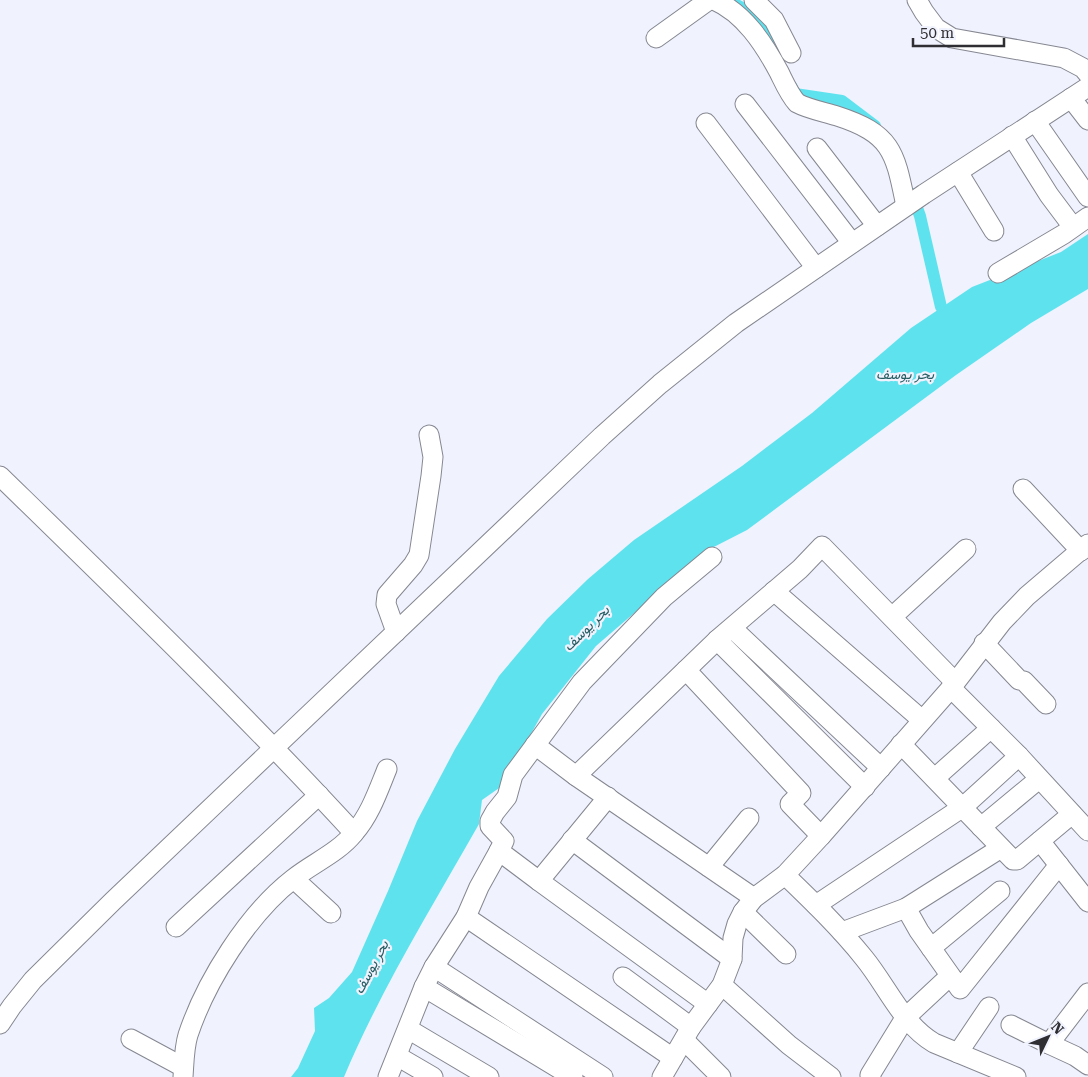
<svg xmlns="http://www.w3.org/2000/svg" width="1088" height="1077" viewBox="0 0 1088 1077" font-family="'Roboto Serif',Vazirmatn,serif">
  <rect width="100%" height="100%" fill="#f0f2fd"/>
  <path fill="#5ee3ee" d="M1088,234V289L1031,323L956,375L747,530L706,551L596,646L542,714L502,786L482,800L479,824C432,907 381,989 344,1077H291L298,1068L315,1031L314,1008L329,998L352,972L388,891L417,821L455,749L499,676L547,619L588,579L634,540L742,466L812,413L911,328L972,287L1061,252Z"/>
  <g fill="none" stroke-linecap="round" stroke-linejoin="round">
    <g stroke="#5ee3ee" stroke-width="12">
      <path d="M731,2L757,16L772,45"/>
      <path d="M791,86L795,94L842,101L875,126"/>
      <path d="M912,194L920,216L941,307"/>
    </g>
    <defs>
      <g id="minor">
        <path d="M714,0C744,13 764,44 779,72C784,82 789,94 797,103C808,109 824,112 837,116C893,134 895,153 906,206"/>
        <path d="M754,0L774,20L791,53"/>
        <path d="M917,0L924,12L936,28L952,38L1064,58L1083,68L1088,74"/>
        <path d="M656,38L709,0"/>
        <path d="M1071,98L1088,120"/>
        <path d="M745,104L852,243"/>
        <path d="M1035,121L1088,197"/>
        <path d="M706,123L816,268"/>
        <path d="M1012,136L1049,195L1073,227"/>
        <path d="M817,148L877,226"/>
        <path d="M958,172L994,231"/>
        <path d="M998,273L1064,234L1088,217"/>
        <path d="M0,476C120,593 241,710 354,833"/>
        <path d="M1023,489L1081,551"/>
        <path d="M774,591L922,720"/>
        <path d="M892,617L966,549"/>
        <path d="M732,628L881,768"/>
        <path d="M396,632L386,604L387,595L413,565L419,555L431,476L433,457L429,435"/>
        <path d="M717,640L865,787"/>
        <path d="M984,643L1019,680L1024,681L1046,704"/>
        <path d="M686,670L801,793L790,804L821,836"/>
        <path d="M951,688L1019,756L1088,831"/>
        <path d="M901,744L1013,860H1017L1072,814"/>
        <path d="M535,745L576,776L754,898"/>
        <path d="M576,776L717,640L800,569L822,546L955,682"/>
        <path d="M935,778L991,728"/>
        <path d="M608,797L539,881L708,1004"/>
        <path d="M981,827L1039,779"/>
        <path d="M572,840L732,959"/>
        <path d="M1040,841L1088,902"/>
        <path d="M709,867L749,818"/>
        <path d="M785,875C812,901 840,928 864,958C887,986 902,1024 934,1043L1016,1077"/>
        <path d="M294,879L331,913"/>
        <path d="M539,881L499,851L504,841L490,826V821L495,812L507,797L513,775L582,682L664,597L712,557"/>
        <path d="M816,905L963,807L1019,756"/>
        <path d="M906,908L919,931L960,989L1059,865"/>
        <path d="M743,912L786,954"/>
        <path d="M466,917L673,1058"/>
        <path d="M176,927L319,795"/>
        <path d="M842,932L906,908L1001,848"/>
        <path d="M931,948L1000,891"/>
        <path d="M434,967L603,1077"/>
        <path d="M623,977L691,1027"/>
        <path d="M722,985L789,1045L831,1077"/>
        <path d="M424,987L573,1077"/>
        <path d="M1088,993L1049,1044L1075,1056L1088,1065"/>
        <path d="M0,1024L12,1006L33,980L113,901L602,436L660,384L736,323L924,194L1088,87"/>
        <path d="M1011,1025L1049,1044"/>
        <path d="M408,1029L489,1077"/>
        <path d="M131,1039L183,1067"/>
        <path d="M684,1040L721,1077"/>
        <path d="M958,1053L989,1007"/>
        <path d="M397,1056L433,1077"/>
        <path d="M183,1077C184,1064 184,1048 188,1035C206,981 248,914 293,879C313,863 338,853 354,833C370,815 378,791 387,769"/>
        <path d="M388,1077L424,987L434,967L466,917L479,887L499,851"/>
        <path d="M662,1077L691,1027L722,985L732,959L733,938L737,924L743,912L754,898L785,875L821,836L951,688L1002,622L1027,596L1088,544"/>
        <path d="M871,1077L870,1075L905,1018L950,976"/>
      </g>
    </defs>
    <use href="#minor" stroke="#858791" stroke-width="21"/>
    <use href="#minor" stroke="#fff" stroke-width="19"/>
  </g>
  <g text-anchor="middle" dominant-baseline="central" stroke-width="4.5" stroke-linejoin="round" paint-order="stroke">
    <g font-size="14" font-style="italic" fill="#245c61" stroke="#f0f2fd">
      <text x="905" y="374">بحر يوسف</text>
      <text transform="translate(586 628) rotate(-45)">بحر يوسف</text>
      <text transform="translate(371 967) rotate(-62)">بحر يوسف</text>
    </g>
  </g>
  <g transform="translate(1048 1037) rotate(47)" stroke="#f0f2fd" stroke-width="4" paint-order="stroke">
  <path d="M0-4L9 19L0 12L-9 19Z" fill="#2e2e33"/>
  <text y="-8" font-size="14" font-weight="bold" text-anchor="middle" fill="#2e2e33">N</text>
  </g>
  <path d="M913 38v8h91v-8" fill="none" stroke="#2e2e33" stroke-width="2.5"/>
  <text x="920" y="38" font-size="15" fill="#2e2e33" stroke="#f0f2fd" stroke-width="4" paint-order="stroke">50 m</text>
</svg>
